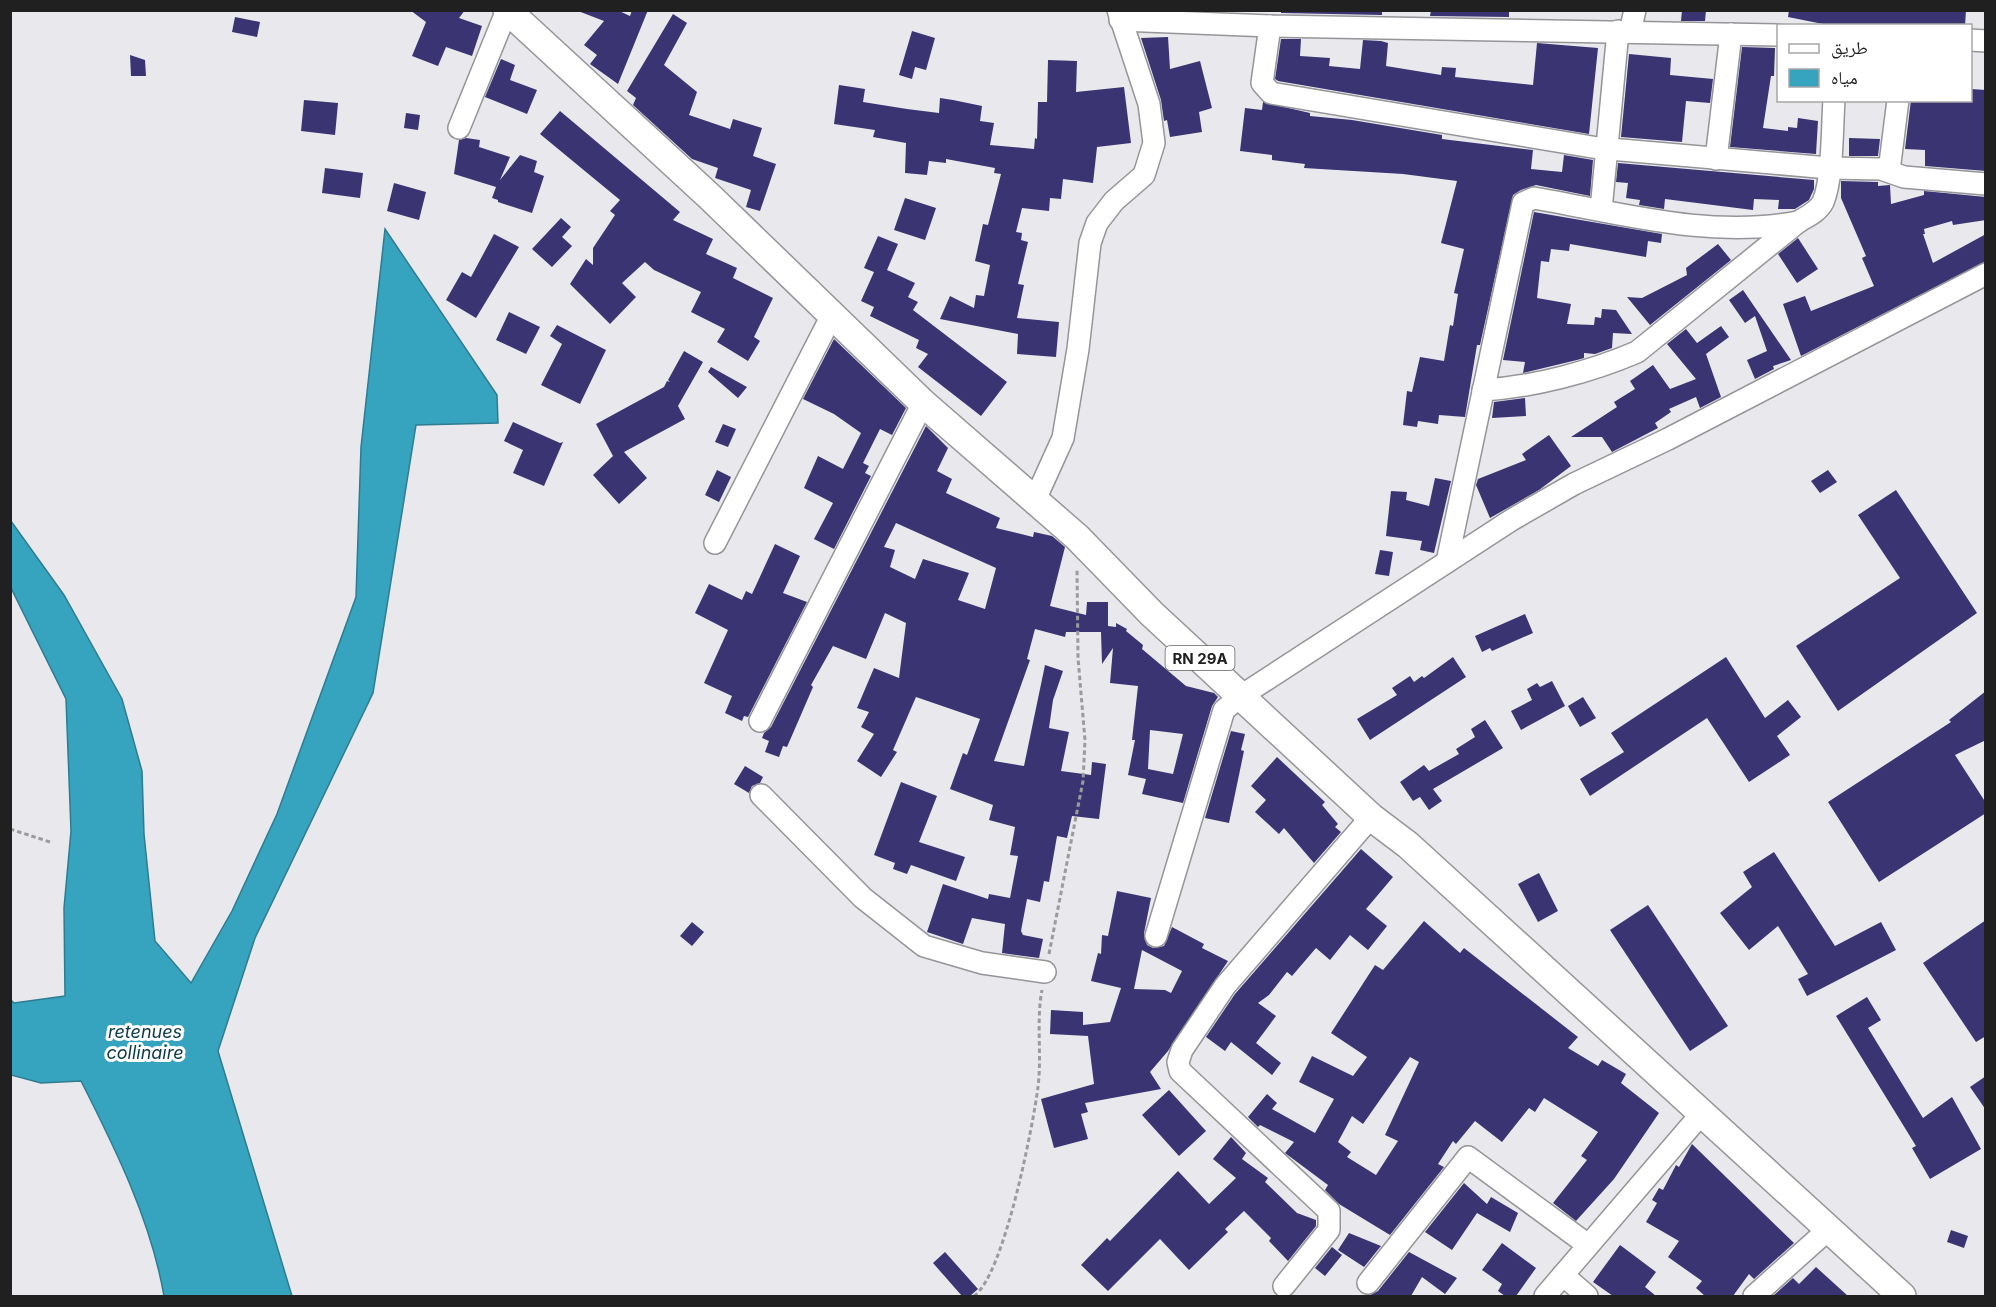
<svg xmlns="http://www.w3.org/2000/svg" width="1996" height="1307" viewBox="0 0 1996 1307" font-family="Inter,'Noto Naskh Arabic',sans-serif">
  <rect width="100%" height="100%" fill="#e9e9ed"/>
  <path fill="#36a3bf" stroke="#2f7c90" stroke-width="1.5" d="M385,229L497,395L498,423L416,425L373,693L255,938L218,1051L292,1296H164C151,1221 116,1150 81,1081L41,1083L11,1075V1000L14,1003L65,996L64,908L71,831L66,699L11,588V521L64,595L122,699L142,771L144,834L155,941L191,983L232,911L277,814L356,597L361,447Z"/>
  <g fill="#3a3472" fill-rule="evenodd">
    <path d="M410,10H465L459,18L482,26L472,56L446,47L438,66L412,56L426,22Z"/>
    <path d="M617,10L630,16L632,10H648L618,84L590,64L597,55L584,45L604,21L578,11Z"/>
    <path d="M1281,10H1382V15L1281,13Z"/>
    <path d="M1431,10H1509V17L1430,16Z"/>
    <path d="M1682,10H1706L1705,21H1681Z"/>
    <path d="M1789,10H1966L1965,26H1833L1788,17Z"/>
    <path d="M673,14L687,23L664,65L697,92L689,115L730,129L733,119L762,128L753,156L776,164L760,211L746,207L751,190L715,178L718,168L692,159L633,105L636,98L627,91Z"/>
    <path d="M235,17L260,22L257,37L232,32Z"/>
    <path d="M912,31L935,38L926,70L915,67L912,79L899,75Z"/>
    <path d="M1168,37L1170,69L1200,61L1212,108L1199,112L1202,132L1170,137L1167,120L1164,121L1161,100L1141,38Z"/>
    <path d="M1281,39H1301L1300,56L1330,58L1329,66L1360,69L1363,40L1381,41L1388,43L1386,66L1441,75L1442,67L1456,68L1455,77L1533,85L1537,43L1598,48L1589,134L1278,81L1275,79Z"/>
    <path d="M1742,47L1775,48L1774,76H1771L1763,128L1788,131V127L1797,128L1798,118L1818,121L1816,154L1730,147Z"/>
    <path d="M1629,54L1671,58L1670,75L1713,79L1710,103L1686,101L1682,142L1621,137Z"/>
    <path d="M130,55L145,60L146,76H131Z"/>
    <path d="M501,59L515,65L510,80L537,90L527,114L485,97Z"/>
    <path d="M1048,60L1077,61L1076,92L1124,87L1131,143L1097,147L1093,183L1063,179L1061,199L1050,198L1049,211L1022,208L1016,232L1022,233L1021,240L1028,242L1018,284L1024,285L1017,318L1059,322L1056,357L1017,354L1018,334L940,319L950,296L974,308L976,295L984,296L990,265L975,261L983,224L988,225L1001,174L994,173L995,168L946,159V163L929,161L927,175L905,173L906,143L873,137L875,130L834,124L839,85L865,89L863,102L907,109L939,113L940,98L953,100L982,106L980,121L994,123L990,145L1034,149L1035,138L1037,139L1038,102H1047Z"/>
    <path d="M1971,89L1986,90V171L1925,166V150L1905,149L1911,100H1971Z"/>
    <path d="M304,100L338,103L335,135L301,131Z"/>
    <path d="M1263,102L1310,113V116L1352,120L1442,135V139L1533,150L1531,169L1562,172L1564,155L1593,160L1590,196L1536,185L1521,190L1513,195L1480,345H1477L1465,417L1439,415L1438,424L1418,421L1417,427L1403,425L1407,391L1412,392L1420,357L1444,361L1450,325L1453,326L1458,294L1454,293L1464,249L1441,243L1457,181L1403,174L1304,168L1305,164L1272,160V155L1240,151L1245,108L1262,110Z"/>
    <path d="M560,111L680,212L673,220L713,239L706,254L737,268L733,278L773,298L754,337L760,341L748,361L717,342L725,329L691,312L701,292L654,270L645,262L622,283L636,297L610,324L570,284L586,259L593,265V248L615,215L610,211L620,200L540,134Z"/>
    <path d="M406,113L420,115L418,130L404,128Z"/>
    <path d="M466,138L480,140L479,147L510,157L500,180L520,155L537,161L534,172L544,176L532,213L498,202V200L492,198L496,187L454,174L459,140Z"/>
    <path d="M1849,138L1880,139L1878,156H1849Z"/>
    <path d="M1618,163L1814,180V189L1809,200L1795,209H1778L1779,200L1754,199L1753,210L1665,199L1664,209L1639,205L1640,200L1626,198L1628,183L1616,182Z"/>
    <path d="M325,168L363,173L360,198L322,193Z"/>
    <path d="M1841,181L1878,182V186L1890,185L1891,204L1924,195V191L1986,197V220L1953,225L1952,221L1924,229L1925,234H1923L1933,263L1986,234V261L1801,356L1783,304L1805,296L1811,311L1874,286L1862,258L1866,256L1841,198Z"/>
    <path d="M394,183L426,192L419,220L387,211Z"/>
    <path d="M905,198L936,208L925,240L894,230Z"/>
    <path d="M1534,212L1662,234L1661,243L1648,241L1646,257L1570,244L1569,251L1551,249L1549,262L1541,261L1537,298L1571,304L1567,324L1594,325L1595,317L1601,318L1602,309L1616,310L1632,334L1613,333L1612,348L1595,354L1584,353V358L1577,360L1523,373L1525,362L1503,360Z"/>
    <path d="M561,218L571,227L562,237L572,246L552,267L532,249Z"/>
    <path d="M494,234L519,247L476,318L446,300L462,272L471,277Z"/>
    <path d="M878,236L898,244L887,270L915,283L908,297L918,302L913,310L1007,382L981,416L918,367L928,354L916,348L919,340L870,316L874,307L861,301L874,272L864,268Z"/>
    <path d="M1798,238L1818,269L1797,283L1778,254Z"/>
    <path d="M1718,244L1731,260L1650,325L1627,297L1642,298L1687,275L1686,268Z"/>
    <path d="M1743,290L1791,360L1773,366L1774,369L1755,379L1747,360L1767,351L1755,316L1745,323L1729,300Z"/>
    <path d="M509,312L540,327L526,354L496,340Z"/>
    <path d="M557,325L606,350L580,404L541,385L562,344L550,336Z"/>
    <path d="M1721,326L1729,337L1706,354L1721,397L1700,408L1696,397L1669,409L1671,412L1655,423L1658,428L1612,452L1602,437H1571L1617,407L1614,402L1635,389L1630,381L1653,365L1670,389L1696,379L1667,344L1686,329L1697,343Z"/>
    <path d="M834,339L906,408L892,435L880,429L863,463L869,466L865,473L871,476L834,549L814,539L833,503L804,488L818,456L843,469L861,433L834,414L803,399Z"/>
    <path d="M684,351L703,362L678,406L685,419L624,452L647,478L619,504L593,475L613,456L596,424L664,387L667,381L670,382L668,380Z"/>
    <path d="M711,367L747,387L738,398L708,372Z"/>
    <path d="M1525,398L1526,416L1492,418L1494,402Z"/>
    <path d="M513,422L560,443L563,442L544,486L513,473L523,450L504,441Z"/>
    <path d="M723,424L736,429L728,447L715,442Z"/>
    <path d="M926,426L948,448L937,471L952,479L946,493L1000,518L996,528L1033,537L1034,532L1052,536L1065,547L1050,606L1086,615L1087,602H1108V626L1116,627V623L1127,629L1126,631L1143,645L1142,649L1186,686L1214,693L1218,697L1212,706L1183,803L1142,794L1146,779L1128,775L1135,740H1132L1138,686L1110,683L1113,648L1102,664L1101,632H1066L1065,637L1035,629L1027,659L1030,660L994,761L1024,766L1045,665L1063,671L1053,700L1049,728L1069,732L1061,771L1091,775L1092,762L1106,764L1099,819L1072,816L1067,838L1057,836L1049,882L1044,881L1040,902L1027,899L1021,931L1023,935L1043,939L1039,958L1002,953L1005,924L972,918L963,944L927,932L943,884L988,899L989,894L1010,898L1018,856L1010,855L1015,827L989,820L993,805L950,789L963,753L967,755L980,719L916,697L893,750L897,752L881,777L857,761L874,734L861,727L869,712L857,708L874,668L899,678L906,623L885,613L866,659L833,646L811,685L813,687L787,747L783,746L779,757L765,752L769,741L762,738L764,733L771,727ZM896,523L996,568L985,609L958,600L969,573L923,559L915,579L890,567L895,550L884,547ZM1150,730L1183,734L1173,774L1148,769Z"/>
    <path d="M1549,435L1571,466L1539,490L1490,518L1476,485L1478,479L1526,460L1522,454Z"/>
    <path d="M717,470L731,477L719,502L705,495Z"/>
    <path d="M1828,470L1837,482L1820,493L1811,481Z"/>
    <path d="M1435,478L1451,481L1434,553L1420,550L1422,541L1386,536L1391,491L1407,492L1406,500L1429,506Z"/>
    <path d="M1896,490L1977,613L1838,711L1796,646L1900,578L1858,515Z"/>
    <path d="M775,544L800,556L783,593L807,602L748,717L744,716L742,721L725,713L732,696L704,683L728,630L695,613L709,584L742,600L746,591L752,594Z"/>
    <path d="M1380,550L1393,552L1389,576L1375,574Z"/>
    <path d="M1525,614L1533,633L1492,651L1490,648L1482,652L1475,636Z"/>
    <path d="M1453,657L1466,677L1370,740L1357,719L1397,695L1392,688L1410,676L1414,682L1422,676L1424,678Z"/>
    <path d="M1726,657L1765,718L1788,700L1801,717L1777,736L1790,755L1749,782L1707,718L1590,796L1580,779L1624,752L1611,733Z"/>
    <path d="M1552,681L1565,706L1521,730L1511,711L1532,700L1527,689L1537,683L1540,687Z"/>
    <path d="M1986,691V740L1955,755L1986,803V813L1879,882L1828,802L1951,722L1949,720Z"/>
    <path d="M1583,697L1596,718L1580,727L1568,706Z"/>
    <path d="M1485,720L1503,748L1433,789L1442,801L1429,810L1420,797L1413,801L1400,782L1424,765L1429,771L1459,754L1456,749L1475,737L1471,729Z"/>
    <path d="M1231,731L1245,734L1241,750L1244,751L1229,823L1205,818Z"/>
    <path d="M1277,757L1325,802L1322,805L1338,824L1335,827L1341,832L1314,863L1284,828L1279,834L1255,812L1266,800L1251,786Z"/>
    <path d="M745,766L763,777L760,783L752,786L749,793L734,784Z"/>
    <path d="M901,782L937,796L919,842L965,857L956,881L911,865L907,874L893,869L895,863L874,855Z"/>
    <path d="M1361,849L1393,877L1366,909L1387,926L1368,950L1350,935L1330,960L1316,948L1292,976L1287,972L1269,995L1258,1003L1276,1016L1256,1043L1281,1063L1272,1075L1231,1042L1225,1051L1206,1037L1235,994Z"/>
    <path d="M1774,852L1835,946L1881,922L1896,950L1807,996L1798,979L1808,974L1778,926L1749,950L1720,913L1752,887L1743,872Z"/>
    <path d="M1539,873L1558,911L1538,922L1518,884Z"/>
    <path d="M1117,891L1151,898L1144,933L1147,945L1153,948L1164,946L1172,927L1204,944L1202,948L1228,961L1168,1051L1150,1072L1161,1089L1085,1103L1088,1112L1081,1114L1088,1139L1054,1148L1041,1099L1094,1084L1088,1036L1050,1034L1051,1010L1083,1012V1025L1110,1022L1121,988L1091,981L1098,953L1101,954L1102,935L1108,936ZM1142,950L1182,971L1171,993L1165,990L1134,989Z"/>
    <path d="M1648,905L1728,1026L1690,1051L1610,930Z"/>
    <path d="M1986,920V1036L1976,1042L1923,963Z"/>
    <path d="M1424,921L1460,953L1464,948L1578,1037L1568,1048L1598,1066L1602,1060L1626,1074L1621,1083L1659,1113L1614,1179L1576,1221L1553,1203L1587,1160L1581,1156L1598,1132L1544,1098L1535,1112L1529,1108L1502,1142L1475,1121L1456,1144L1453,1141L1438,1164L1444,1167L1390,1235L1339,1204L1325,1190L1328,1185L1285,1153L1294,1142L1260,1125L1258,1127L1248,1117L1267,1094L1277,1103L1272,1109L1315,1133L1334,1099L1299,1082L1312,1056L1353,1076L1367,1057L1331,1033L1375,965L1383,970ZM1410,1057L1419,1062L1385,1135L1398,1141L1376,1175L1347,1157L1351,1152L1338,1142L1352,1116L1363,1124Z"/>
    <path d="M692,922L704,932L692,946L680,936Z"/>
    <path d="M1867,997L1881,1020L1868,1028L1923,1118L1952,1097L1981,1149L1930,1179L1912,1148L1916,1146L1836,1016Z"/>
    <path d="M1986,1076V1110L1970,1087Z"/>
    <path d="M1169,1090L1206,1131L1179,1156L1142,1115Z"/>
    <path d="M1231,1137L1246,1153L1242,1159L1268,1178L1265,1182L1297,1213L1316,1220V1226L1288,1261L1269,1241L1271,1238L1244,1211L1225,1229L1228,1232L1189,1270L1160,1239L1108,1291L1081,1265L1107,1238L1110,1241L1178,1171L1209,1204L1236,1178L1213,1159Z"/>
    <path d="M1692,1144L1794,1243L1754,1279L1749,1274L1733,1296H1705L1696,1288L1702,1281L1668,1257L1679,1241L1646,1222L1657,1203L1652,1200L1659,1188L1663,1190L1676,1165L1679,1167Z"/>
    <path d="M1464,1183L1487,1204L1491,1197L1518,1213L1510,1232L1477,1213L1452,1250L1425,1232Z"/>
    <path d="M1951,1230L1968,1236L1964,1248L1947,1242Z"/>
    <path d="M1349,1233L1381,1246L1364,1267L1338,1250Z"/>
    <path d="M1502,1243L1536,1268L1516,1296H1505L1498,1291L1502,1284L1482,1270Z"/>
    <path d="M1620,1245L1656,1272L1645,1287L1656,1296H1613L1593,1282Z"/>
    <path d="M1332,1247L1342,1255L1325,1276L1315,1268Z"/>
    <path d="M945,1252L978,1289L970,1296H962L933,1263Z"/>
    <path d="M1409,1252L1457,1278L1445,1294L1422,1277L1411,1296H1368L1378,1291Z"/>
    <path d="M1816,1267L1848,1296L1774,1295L1793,1278L1799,1284Z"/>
  </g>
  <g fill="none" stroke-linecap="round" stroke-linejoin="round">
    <defs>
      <g id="minor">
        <path d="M1120,20L1270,26L1778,35"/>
        <path d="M1270,26L1262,83L1271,93L1598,148L1829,168L1881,169L1904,177L1986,184"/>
        <path d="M1630,32L1635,10"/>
        <path d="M1970,40L1986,41"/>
        <path d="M459,128L507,10"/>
        <path d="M1716,159L1731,34"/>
        <path d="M1889,171L1898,100"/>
        <path d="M1601,210L1618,31"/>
        <path d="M1483,390C1534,387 1590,372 1637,352L1798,222C1806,217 1818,212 1823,202C1833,179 1832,127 1834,100"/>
        <path d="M1034,502L1063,438L1078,349L1090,243L1097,223L1114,201L1144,175L1154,143L1149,104L1118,10"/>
        <path d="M715,543L832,315"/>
        <path d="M1447,562L1523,203L1534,198C1620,213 1710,239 1798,222"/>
        <path d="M760,721L923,403"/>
        <path d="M761,795L863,898L924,946L982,963L1045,972"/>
        <path d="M1156,936L1224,710L1241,696L1513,519L1574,484L1668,439L1986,274"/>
        <path d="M1563,1275L1587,1296"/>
        <path d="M1368,1283L1468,1157L1588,1245"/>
        <path d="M1284,1286L1329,1230V1211L1180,1071L1178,1062L1182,1050L1225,986L1371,817"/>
        <path d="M1545,1296L1702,1113"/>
        <path d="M1754,1296L1830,1228"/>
      </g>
      <path id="major" d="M507,10L710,197L923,403L1077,537L1152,614L1371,817L1408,845L1902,1296"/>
    </defs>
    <use href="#minor" stroke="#959599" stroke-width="24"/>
    <use href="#major" stroke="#959599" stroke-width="30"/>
    <g stroke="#9b9b9e" stroke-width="3" stroke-dasharray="4.5 3" stroke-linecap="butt">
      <path d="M10,829L50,842"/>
      <path d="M1049,954L1083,781L1085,740L1078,658L1077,568"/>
      <path d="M974,1296C1004,1275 1033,1126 1038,1087C1042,1055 1036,1021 1042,990"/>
    </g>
    <use href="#minor" stroke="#fff" stroke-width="21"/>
    <use href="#major" stroke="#fff" stroke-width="27"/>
  </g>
  <g text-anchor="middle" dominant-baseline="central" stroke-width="6" stroke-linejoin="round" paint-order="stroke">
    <rect fill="#fff" stroke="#636364" stroke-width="1.5" x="1165.5" y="646" width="69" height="24" rx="4.5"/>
    <g font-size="15" font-weight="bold" fill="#202021">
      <text x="1200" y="658">RN 29A</text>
    </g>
    <g font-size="18" font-style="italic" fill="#0b3b47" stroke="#fff">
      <text x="145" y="1031">retenues<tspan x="145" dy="21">collinaire</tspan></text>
    </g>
  </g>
  <rect width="1996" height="1307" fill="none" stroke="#202021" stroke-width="24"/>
  <rect x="1777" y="24" width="195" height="78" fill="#ffffff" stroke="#a6a6a6" stroke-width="1.5"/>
  <rect x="1789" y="44" width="30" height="9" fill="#ffffff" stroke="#a6a6a6" stroke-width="1.5"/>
  <text x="1831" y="54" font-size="18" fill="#202021">طريق</text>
  <rect x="1789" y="69" width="30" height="18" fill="#36a3bf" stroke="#a6a6a6" stroke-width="1.5"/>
  <text x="1831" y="84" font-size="18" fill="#202021">مياه</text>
</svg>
